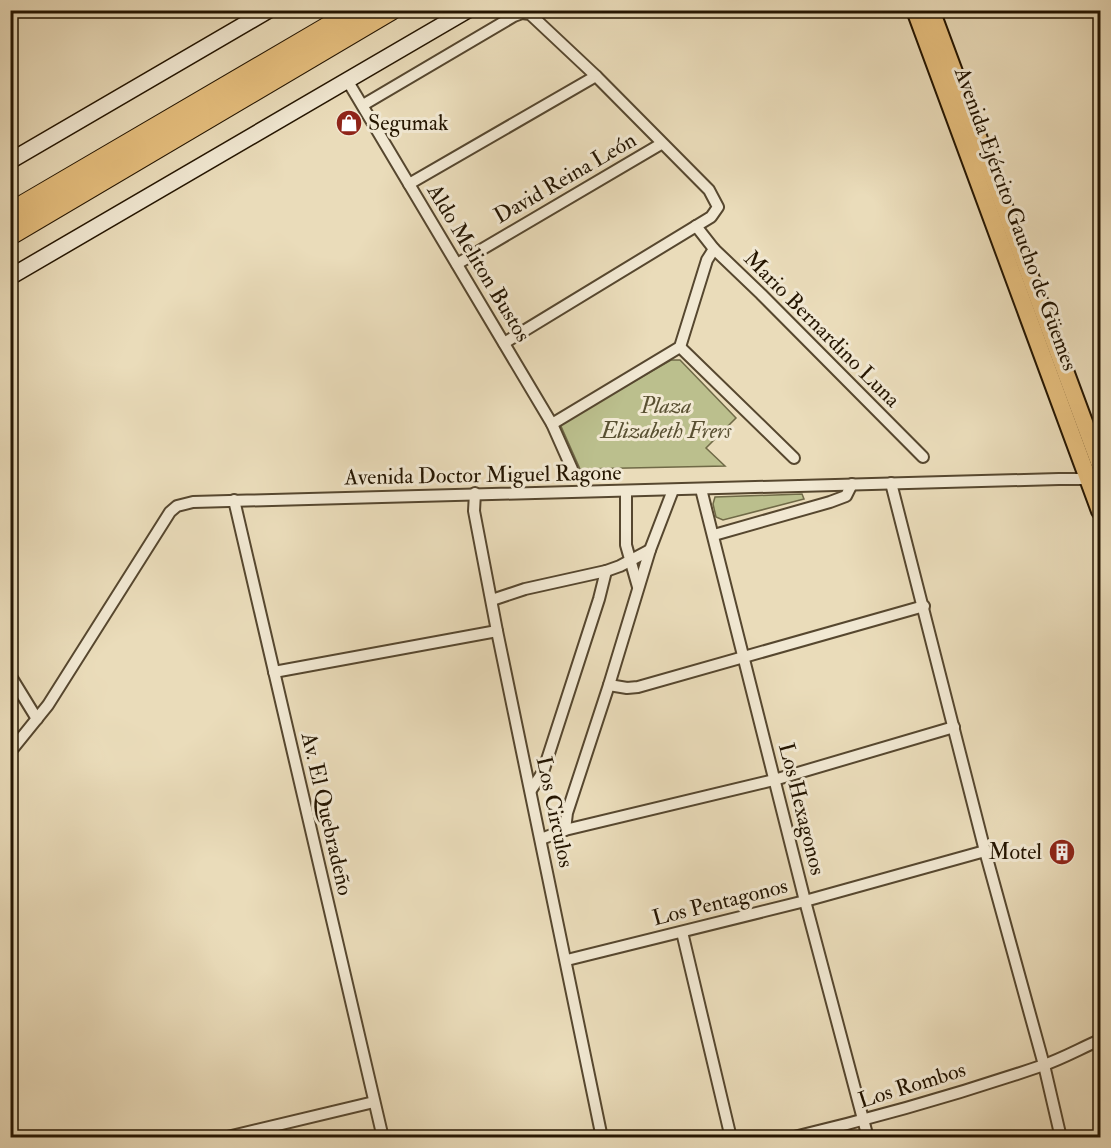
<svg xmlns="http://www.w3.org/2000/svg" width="1111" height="1148" viewBox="0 0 1111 1148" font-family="'IM FELL Double Pica',serif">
  <rect width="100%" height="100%" fill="#eadcba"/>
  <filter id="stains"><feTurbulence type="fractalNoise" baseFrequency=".00333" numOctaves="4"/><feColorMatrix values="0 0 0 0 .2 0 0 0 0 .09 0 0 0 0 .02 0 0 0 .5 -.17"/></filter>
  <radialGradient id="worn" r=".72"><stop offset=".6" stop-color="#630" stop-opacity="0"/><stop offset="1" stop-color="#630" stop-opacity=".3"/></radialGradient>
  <g fill="#bbbf8d" stroke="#706a47" stroke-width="1.5">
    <path d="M671,360H680L736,418L706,448L725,466L580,469L560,424Z"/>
    <path d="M802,494L804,499L723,520L716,517L713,504L715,497Z"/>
  </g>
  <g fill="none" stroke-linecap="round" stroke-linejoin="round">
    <defs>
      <g id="street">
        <path d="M347,80L552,424L572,469"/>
        <path d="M363,105L514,16L522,13L530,14L596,76L709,190L718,207L711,217L504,343"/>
        <path d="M409,184L596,76"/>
        <path d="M696,226L714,249L761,294L923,457"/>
        <path d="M457,264L661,144"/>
        <path d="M680,347L794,458"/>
        <path d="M552,424L680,347L707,260L714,249"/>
        <path d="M891,483L985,851L1044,1065L1061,1138"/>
        <path d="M701,489L805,901L868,1138"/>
        <path d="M626,491V545L638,587"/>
        <path d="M475,493L474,511L497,631L602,1138"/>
        <path d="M234,500L383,1138"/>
        <path d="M714,535L830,502L846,496L852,484"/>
        <path d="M492,600L525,589L606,571L620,566L650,550"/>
        <path d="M274,672L497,631"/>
        <path d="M10,675L37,719"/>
        <path d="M609,685L627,688L638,687L924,606"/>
        <path d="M10,752L48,705L170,512L177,506L193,502L1059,479H1100"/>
        <path d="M531,790L543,772L599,599L606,571"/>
        <path d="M565,830L567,813L609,685L650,550L673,490"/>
        <path d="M541,839L565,830L774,780L954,727"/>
        <path d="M682,932L731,1138"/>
        <path d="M567,960L805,901L985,851"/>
        <path d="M223,1138L374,1102"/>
        <path d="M790,1138C875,1118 959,1094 1041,1066C1062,1059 1081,1048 1100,1040"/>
      </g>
      <g id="secondary">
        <path d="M10,161L269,10"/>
        <path d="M10,277L468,10"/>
      </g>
      <g id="primary">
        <path d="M915,10L1100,511"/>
        <path d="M931,10L1100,465"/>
      </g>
      <g id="highway">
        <path d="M10,213L357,10"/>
        <path d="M10,235L391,10"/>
      </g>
    </defs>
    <use href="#street" stroke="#56472f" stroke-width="14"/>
    <use href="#secondary" stroke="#241501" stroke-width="18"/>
    <use href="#primary" stroke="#241501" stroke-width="20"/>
    <use href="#highway" stroke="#241501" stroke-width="22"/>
    <use href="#street" stroke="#f1e8d2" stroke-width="10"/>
    <use href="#secondary" stroke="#f1e8d2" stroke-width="15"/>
    <use href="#primary" stroke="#e5be7d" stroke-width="16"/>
    <use href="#highway" stroke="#e5be7d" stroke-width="20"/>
  </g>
  <defs>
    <symbol id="shop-disc" viewBox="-11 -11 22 22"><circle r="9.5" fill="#8f2418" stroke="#f1e8d2"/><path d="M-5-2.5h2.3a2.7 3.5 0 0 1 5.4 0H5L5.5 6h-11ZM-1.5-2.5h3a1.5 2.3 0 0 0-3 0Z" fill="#fff"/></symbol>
    <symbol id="building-disc" viewBox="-11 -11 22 22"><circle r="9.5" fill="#8f2418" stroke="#f1e8d2"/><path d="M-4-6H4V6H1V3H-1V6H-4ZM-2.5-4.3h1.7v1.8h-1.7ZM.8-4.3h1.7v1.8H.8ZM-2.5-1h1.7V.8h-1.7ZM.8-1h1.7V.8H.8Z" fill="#fff"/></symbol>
  </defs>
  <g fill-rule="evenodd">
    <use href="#shop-disc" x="334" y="108" width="30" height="30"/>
    <use href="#building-disc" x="1047" y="837" width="30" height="30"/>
  </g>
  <g text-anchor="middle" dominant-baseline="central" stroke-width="6" stroke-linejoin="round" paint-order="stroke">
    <g font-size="22" fill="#241501" stroke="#f1e8d2" text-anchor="start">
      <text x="368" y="123">Segumak</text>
      <text x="1042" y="852" text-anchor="end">Motel</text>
    </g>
    <g font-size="22" fill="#241501" stroke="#f1e8d2">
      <text transform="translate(565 178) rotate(-30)">David Reina León</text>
      <text transform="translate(1016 219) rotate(70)">Avenida Ejército Gaucho de Güemes</text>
      <text transform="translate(479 263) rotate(59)">Aldo Meliton Bustos</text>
      <text transform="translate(822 329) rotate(45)">Mario Bernardino Luna</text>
      <text transform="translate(483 475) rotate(-1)">Avenida Doctor Miguel Ragone</text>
      <text transform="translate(802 809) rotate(76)">Los Hexagonos</text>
      <text transform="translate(555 812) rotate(78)">Los Circulos</text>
      <text transform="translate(327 814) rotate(77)">Av. El Quebradeño</text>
      <text transform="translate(720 902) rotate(-14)">Los Pentagonos</text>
      <text transform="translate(912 1085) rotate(-17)">Los Rombos</text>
    </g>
    <g font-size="22" font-style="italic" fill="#595032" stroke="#f1e8d2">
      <text x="666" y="406">Plaza<tspan x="666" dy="25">Elizabeth Frers</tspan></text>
    </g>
  </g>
  <rect width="1111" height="1148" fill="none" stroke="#eadcba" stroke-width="36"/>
  <rect x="12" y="12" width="1087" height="1124" fill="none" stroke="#241501" stroke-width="3"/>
  <rect x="18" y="18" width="1075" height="1112" fill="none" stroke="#241501" stroke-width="1.5"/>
  <rect width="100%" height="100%" filter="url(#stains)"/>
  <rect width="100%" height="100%" fill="url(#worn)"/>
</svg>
